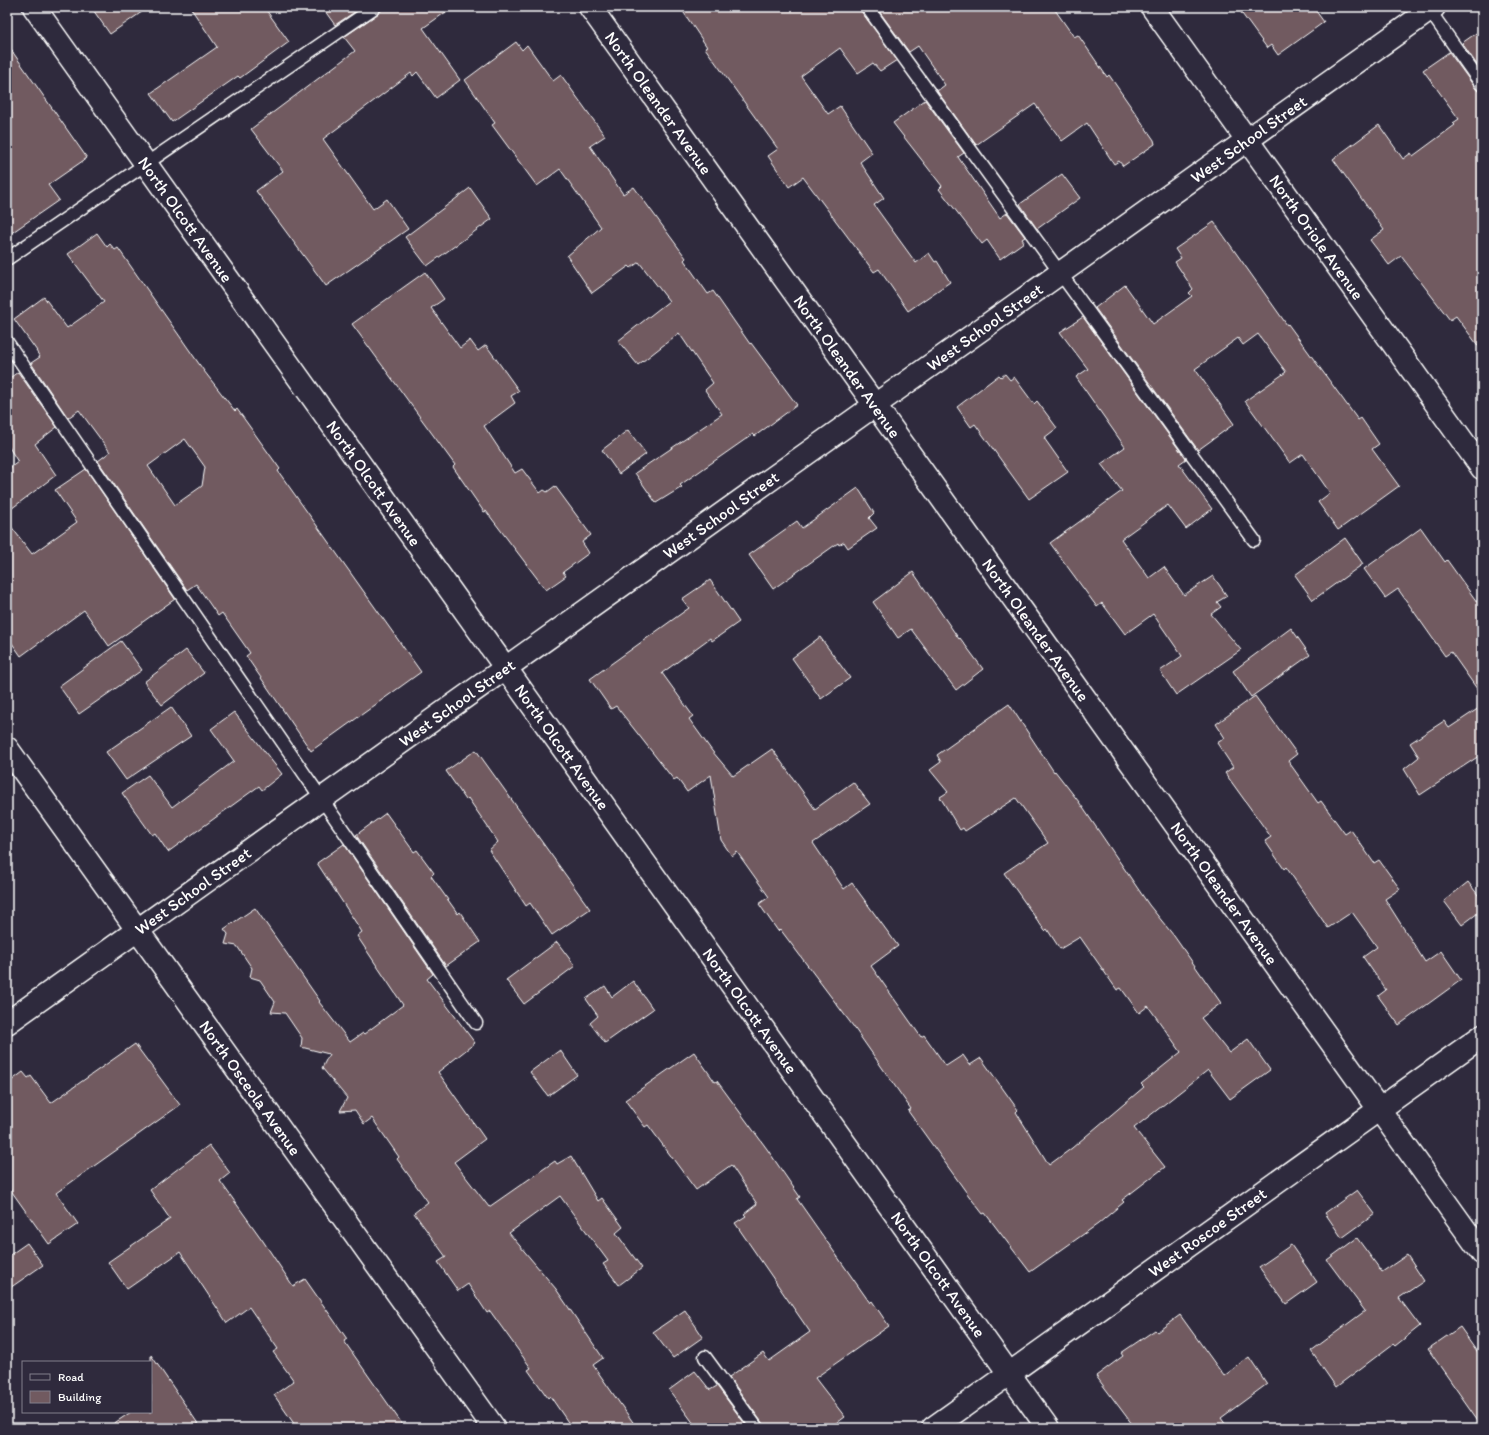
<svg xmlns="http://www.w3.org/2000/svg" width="1489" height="1435" viewBox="0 0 1489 1435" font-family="Itim,sans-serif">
  <rect width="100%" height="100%" fill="#2f2a3d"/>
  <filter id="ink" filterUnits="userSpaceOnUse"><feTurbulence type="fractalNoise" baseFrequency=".025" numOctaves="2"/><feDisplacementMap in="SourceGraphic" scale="8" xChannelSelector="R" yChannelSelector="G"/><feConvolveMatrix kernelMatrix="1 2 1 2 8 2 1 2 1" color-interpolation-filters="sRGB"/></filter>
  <g filter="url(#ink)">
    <g fill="#715a60" stroke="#fff" fill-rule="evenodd">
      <path d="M91,7H149L110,34Z"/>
      <path d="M190,7H264L289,42L240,78L238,76L172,122L151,93L217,47Z"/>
      <path d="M322,7H362L335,25Z"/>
      <path d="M382,7H453L423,28L460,80L436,98L417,72L413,76L411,73L323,139L373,209L387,199L408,229L326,286L256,191L283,171L251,129L355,51L344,37L379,13Z"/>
      <path d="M680,7H860L861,11L897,60L880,71L873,63L858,73L840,48L801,76L828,114L840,106L872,153L860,162L884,198L874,205L916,263L929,253L935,262L937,261L950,282L908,311L879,269L874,272L803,177L789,187L768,156L778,149L705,48L707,47Z"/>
      <path d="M876,7H1053L1074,37L1078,35L1107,77L1109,75L1154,140L1155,144L1123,166L1119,161L1114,164L1087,123L1062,141L1035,104L976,145L937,91L945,85L918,46L909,52Z"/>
      <path d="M1237,7H1313L1324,22L1278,55L1271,45L1267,48Z"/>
      <path d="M1482,29V72L1462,43Z"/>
      <path d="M516,42L522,50L527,45L553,81L561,75L605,136L590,146L623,194L634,187L686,258L684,260L708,294L713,291L750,344L751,343L797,405L755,436L753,434L680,485L682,487L656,503L635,473L722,414L705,390L713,383L679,333L638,365L618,341L669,301L639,262L631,268L629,266L592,293L567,256L601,227L560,169L537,186L492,125L495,123L465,80Z"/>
      <path d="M7,44L87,158L48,185L59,200L7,236Z"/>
      <path d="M1449,52L1476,89L1482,92V351L1456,316L1450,320L1401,256L1389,265L1370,240L1384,230L1333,159L1379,125L1403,159L1411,153L1413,156L1455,125L1453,123L1459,119L1423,70Z"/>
      <path d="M925,100L964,153L958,157L1000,218L1007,213L1025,237L1022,239L1024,242L1000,259L987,240L982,244L939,189L942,186L893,123Z"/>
      <path d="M1062,174L1080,198L1037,229L1020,204Z"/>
      <path d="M470,188L492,219L427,266L405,237Z"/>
      <path d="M1214,222L1287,325L1288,324L1358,420L1361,418L1379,444L1372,449L1399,486L1338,530L1318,502L1330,493L1303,454L1290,463L1245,401L1286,372L1258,334L1243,345L1238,338L1195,369L1234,424L1198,450L1095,308L1125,285L1153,324L1192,296L1189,293L1193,289L1175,262L1181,258L1175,249Z"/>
      <path d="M97,233L107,247L110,244L115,250L118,248L204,371L235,411L237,409L280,469L278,471L421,672L311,751L246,656L250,653L222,613L218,616L196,584L187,590L98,461L110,452L79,410L68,418L31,363L40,357L36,351H37L14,319L44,297L67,328L104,302L68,254ZM185,439L205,467L202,486L175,505L148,466Z"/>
      <path d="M425,272L444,299L431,308L460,348L470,340L478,351L486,345L519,391L511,396L515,403L484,426L515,473L522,469L540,493L544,490L547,492L555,486L591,535L582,542L589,553L563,572L566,576L546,590L486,511L484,512L453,467L455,465L352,324Z"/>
      <path d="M1083,317L1186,459L1179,464L1212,509L1186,529L1168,505L1121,539L1149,578L1164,567L1184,595L1213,576L1227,596L1217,602L1221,607L1211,614L1241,650L1176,695L1160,671L1182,656L1153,614L1125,634L1102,603L1097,607L1050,543L1122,491L1101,464L1125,447L1076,377L1088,369L1060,332Z"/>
      <path d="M18,372L57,427L35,444L56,475L7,512V470L18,462L7,444V380Z"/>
      <path d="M1005,374L1010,380L1014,377L1034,404L1037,401L1057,428L1044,438L1068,472L1029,499L975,424L971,427L957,407L999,375L1001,377Z"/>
      <path d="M628,430L646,454L619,474L602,450Z"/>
      <path d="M86,469L175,599L109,646L84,610L21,656L7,636V521L32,554L77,522L55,490Z"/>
      <path d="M858,488L874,513L869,518L877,528L848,548L844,542L839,545L838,543L773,589L749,555L797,521L802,528Z"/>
      <path d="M1421,528L1445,562L1447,560L1482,609V696L1451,652L1445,656L1398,589L1385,598L1364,569Z"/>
      <path d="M1345,538L1363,564L1313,600L1295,575Z"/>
      <path d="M913,572L959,639L960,638L983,669L956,690L911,629L898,638L873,602Z"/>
      <path d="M710,580L739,622L712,641L710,638L662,673L693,716L689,719L712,751L733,776L772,749L815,809L853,782L870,804L813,843L844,889L852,883L898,946L871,966L921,1037L924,1035L946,1066L963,1055L970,1065L981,1058L1018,1110L1016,1112L1049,1165L1072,1148L1144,1087L1141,1084L1181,1052L1148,1006L1139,1013L1121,988L1117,990L1080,937L1060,949L1047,929L1045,931L1004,873L1048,843L1016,798L965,831L963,828L960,830L940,797L948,792L930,770L941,762L937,755L1009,704L1054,772L1055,771L1079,802L1149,905L1174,936L1221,1003L1201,1018L1229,1053L1248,1039L1270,1070L1230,1099L1208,1070L1134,1128L1165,1167L1122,1200L1124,1202L1098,1224L1030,1272L985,1213L983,1214L969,1196L908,1111L911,1109L853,1026L780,929L778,931L759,904L769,897L737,852L732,856L721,840L711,775L687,792L677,778L674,780L616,706L611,709L590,679L689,608L682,599Z"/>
      <path d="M1291,628L1310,655L1251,697L1233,671Z"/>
      <path d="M820,637L850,678L821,699L792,658Z"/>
      <path d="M121,641L142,670L79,714L59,686Z"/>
      <path d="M186,650L204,673L162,705L144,682Z"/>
      <path d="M1255,696L1297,754L1288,761L1318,803L1321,801L1345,834L1351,830L1374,863L1379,860L1400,889L1385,899L1425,962L1441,951L1461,980L1399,1025L1378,996L1386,990L1363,957L1377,947L1352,912L1328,928L1286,867L1284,869L1265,841L1271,837L1225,773L1233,767L1217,743L1225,738L1216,724Z"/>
      <path d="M1482,706V754L1420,795L1404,769L1419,757L1410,743L1444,721L1449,728Z"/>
      <path d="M171,707L191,736L126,780L106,752Z"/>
      <path d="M234,712L282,774L262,790L259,786L168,852L155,833L152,835L122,793L148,775L172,807L234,761L211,729Z"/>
      <path d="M476,750L590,909L552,935L530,903L526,906L489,850L498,842L468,798L466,800L446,771Z"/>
      <path d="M386,813L414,852L417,850L434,873L431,876L458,914L460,912L480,942L446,966L356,835Z"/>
      <path d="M344,844L433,974L427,979L475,1043L438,1072L485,1139L454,1162L489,1207L555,1161L557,1164L571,1156L598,1201L602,1198L623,1227L616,1233L642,1268L619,1285L603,1264L608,1261L560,1196L509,1233L556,1289L603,1358L593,1365L637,1428H572L550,1396L548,1398L528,1370L531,1368L490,1311L487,1313L468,1284L458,1291L438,1262L446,1257L414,1213L428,1202L397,1159L399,1157L372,1118L364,1124L355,1110L340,1111L347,1098L322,1068L329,1054L301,1047L302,1038L285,1013L271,1012L275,1002L260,980L250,977L252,968L237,946L225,944L228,934L224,929L255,908L320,1001L319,1002L350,1042L363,1033L364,1034L403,1005L357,936L362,932L317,863Z"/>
      <path d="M1468,882L1482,900V910L1462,925L1444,901Z"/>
      <path d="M557,942L575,966L524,1004L506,980Z"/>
      <path d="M633,981L653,1009L605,1043L590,1023L598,1016L586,999L605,986L612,997Z"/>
      <path d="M135,1044L180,1105L56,1193L78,1224L49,1244L7,1185V1084L23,1072L28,1078L31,1076L51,1103Z"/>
      <path d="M560,1050L577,1075L548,1096L530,1072Z"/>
      <path d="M694,1052L715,1082L717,1081L767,1149L800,1197L797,1199L870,1303L872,1301L889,1326L815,1378L845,1417L830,1428H764L763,1424L729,1377L763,1353L769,1361L810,1332L735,1223L746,1216L744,1214L757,1204L731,1165L696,1190L648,1125L645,1127L625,1100Z"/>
      <path d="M209,1145L230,1173L220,1181L263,1241L293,1286L305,1279L347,1339L344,1341L405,1428H297L274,1395L294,1381L273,1352L278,1349L249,1307L227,1323L180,1252L127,1289L108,1262L170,1219L150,1190Z"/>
      <path d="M1357,1190L1375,1214L1342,1238L1325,1213Z"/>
      <path d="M1357,1238L1382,1272L1407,1255L1424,1281L1399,1298L1420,1326L1395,1346L1393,1344L1336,1387L1311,1351L1365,1311L1327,1260Z"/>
      <path d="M27,1243L43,1265L7,1290V1257Z"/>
      <path d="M1291,1245L1317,1282L1286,1304L1259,1267Z"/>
      <path d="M685,1310L703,1337L673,1358L653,1332Z"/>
      <path d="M1180,1315L1224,1376L1249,1357L1267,1384L1221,1418L1228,1428H1135L1096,1376L1123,1356L1121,1353L1155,1330L1157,1332Z"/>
      <path d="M1460,1327L1482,1358V1426L1428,1349Z"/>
      <path d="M151,1355L201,1428H107L131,1412H151Z"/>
      <path d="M695,1371L710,1390L717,1386L748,1428H697L669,1390Z"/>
    </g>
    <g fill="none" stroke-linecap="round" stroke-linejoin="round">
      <defs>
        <g id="service">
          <path d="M867,7L1254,540"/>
          <path d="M1427,7L1482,85"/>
          <path d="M7,259L375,7"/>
          <path d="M7,342L476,1023"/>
          <path d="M705,1357L757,1428"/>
        </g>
        <g id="minor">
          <path id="s1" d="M34,7L1048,1428"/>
          <path id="s2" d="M590,7L1482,1253"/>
          <path id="s3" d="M1152,7L1482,468"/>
          <path id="s4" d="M7,748L494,1428"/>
          <path id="s5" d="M7,1023L1434,7"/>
          <path id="s6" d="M933,1428L1482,1036"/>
        </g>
      </defs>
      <use href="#service" stroke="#fff" stroke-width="15"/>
      <use href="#minor" stroke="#fff" stroke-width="25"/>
      <use href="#service" stroke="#2f2a3d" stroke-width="12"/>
      <use href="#minor" stroke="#2f2a3d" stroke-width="22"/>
    </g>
  </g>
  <g text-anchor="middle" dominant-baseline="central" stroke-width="3" stroke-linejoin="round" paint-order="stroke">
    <g font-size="17" fill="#fff" stroke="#2f2a3d">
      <text stroke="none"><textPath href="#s2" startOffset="118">North Oleander Avenue</textPath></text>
      <text stroke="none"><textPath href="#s5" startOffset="1524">West School Street</textPath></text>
      <text stroke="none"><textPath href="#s1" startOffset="261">North Olcott Avenue</textPath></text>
      <text stroke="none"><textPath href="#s3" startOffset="283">North Oriole Avenue</textPath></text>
      <text stroke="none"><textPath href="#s5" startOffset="1200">West School Street</textPath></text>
      <text stroke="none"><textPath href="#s2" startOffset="442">North Oleander Avenue</textPath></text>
      <text stroke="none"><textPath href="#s1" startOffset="585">North Olcott Avenue</textPath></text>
      <text stroke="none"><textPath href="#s5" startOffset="876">West School Street</textPath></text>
      <text stroke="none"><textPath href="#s2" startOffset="766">North Oleander Avenue</textPath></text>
      <text stroke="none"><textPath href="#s5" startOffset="552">West School Street</textPath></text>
      <text stroke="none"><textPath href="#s1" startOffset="909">North Olcott Avenue</textPath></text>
      <text stroke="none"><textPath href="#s5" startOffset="228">West School Street</textPath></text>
      <text stroke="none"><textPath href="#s2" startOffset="1090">North Oleander Avenue</textPath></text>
      <text stroke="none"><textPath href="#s1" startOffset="1233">North Olcott Avenue</textPath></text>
      <text stroke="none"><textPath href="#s4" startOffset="418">North Osceola Avenue</textPath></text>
      <text stroke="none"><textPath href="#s6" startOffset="337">West Roscoe Street</textPath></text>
      <text stroke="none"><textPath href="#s1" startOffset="1557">North Olcott Avenue</textPath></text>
    </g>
  </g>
  <rect width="1489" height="1435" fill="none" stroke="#2f2a3d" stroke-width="24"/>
  <rect x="12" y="12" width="1465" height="1411" fill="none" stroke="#fff" stroke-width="1.5" filter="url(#ink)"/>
  <rect x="22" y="1361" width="130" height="52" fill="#2f2a3d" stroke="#827f8b"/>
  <rect x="30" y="1374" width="20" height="6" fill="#2f2a3d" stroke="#827f8b"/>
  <text x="58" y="1381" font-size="12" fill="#ffffff">Road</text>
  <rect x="30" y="1391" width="20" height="12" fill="#715a60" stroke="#827f8b"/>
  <text x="58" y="1401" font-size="12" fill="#ffffff">Building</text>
</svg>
